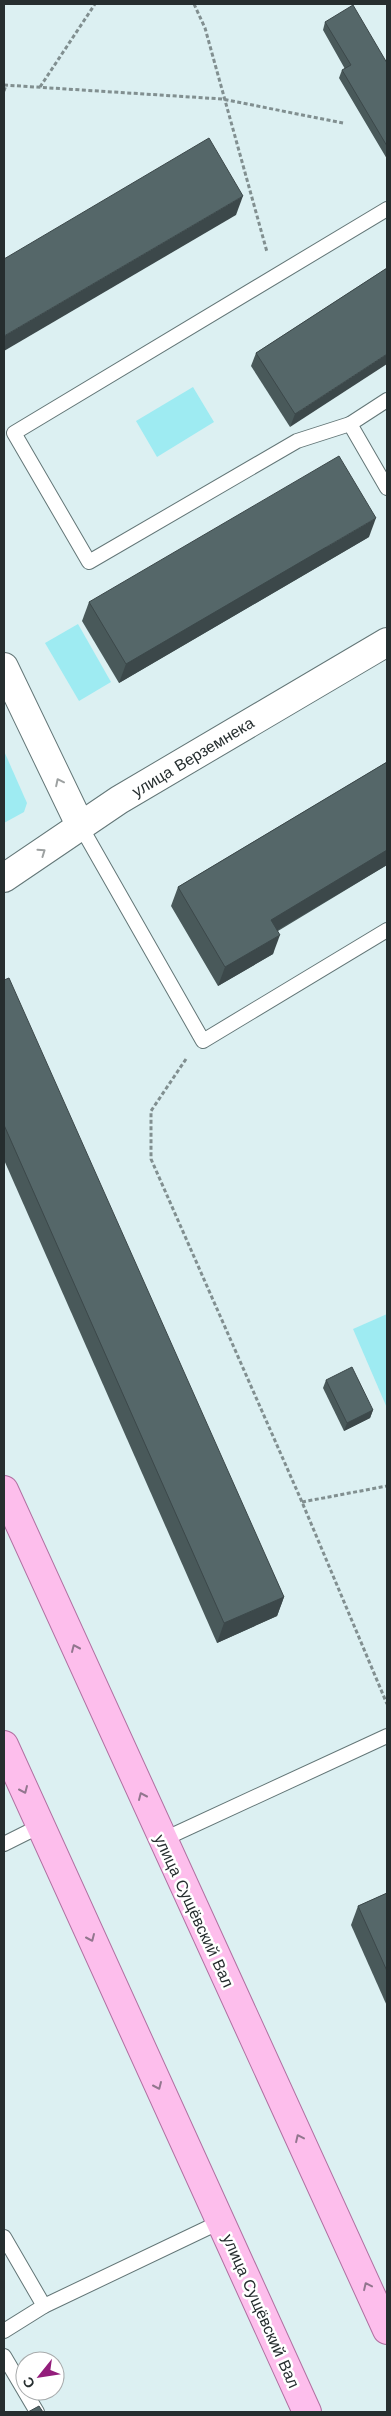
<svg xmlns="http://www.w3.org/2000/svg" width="391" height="2416" viewBox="0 0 391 2416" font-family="'Work Sans',sans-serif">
  <rect width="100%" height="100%" fill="#dcf0f2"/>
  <g fill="#9eebf2">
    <path d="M193,387L214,422L157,457L136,421Z"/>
    <path d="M78,624L111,682L79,701L45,643Z"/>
    <path d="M4,751L27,803L24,812L4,823Z"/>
    <path d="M387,1314V1408L353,1329Z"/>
  </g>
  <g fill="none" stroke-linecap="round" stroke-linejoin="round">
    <defs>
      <g id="service">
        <path d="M387,209L14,433L89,562L297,441L350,424L387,488"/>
        <path d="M350,424L387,400"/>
        <path d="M80,825L203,1041L387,930"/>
        <path d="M162,1840L387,1736"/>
        <path d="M4,1844L40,1826"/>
        <path d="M4,2237L44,2306L220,2222"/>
        <path d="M4,2331L44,2306"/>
        <path d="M4,2356L37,2412"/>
      </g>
      <g id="tertiary">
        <path d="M4,667L80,825"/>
        <path d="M4,878L119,800L387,642"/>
      </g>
      <g id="primary">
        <path d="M4,1490L387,2330"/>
        <path d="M4,1745L307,2412"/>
      </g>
    </defs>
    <use href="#service" stroke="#637677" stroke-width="16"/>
    <use href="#tertiary" stroke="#637677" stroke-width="30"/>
    <use href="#primary" stroke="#b070a1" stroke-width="30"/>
    <g stroke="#818f90" stroke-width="3" stroke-dasharray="4 2.5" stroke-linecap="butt">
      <path d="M194,4L205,28L267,252"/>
      <path d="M4,85L222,99L343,123"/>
      <path d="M40,87L95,4"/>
      <path d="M4,91L6,85"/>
      <path d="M186,1059L151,1111V1159L302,1502L387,1704"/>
      <path d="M302,1502L387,1486"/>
    </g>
    <use href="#service" stroke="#fff" stroke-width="14"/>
    <use href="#tertiary" stroke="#fff" stroke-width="28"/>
    <use href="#primary" stroke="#fdbeec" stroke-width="28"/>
  </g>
  <g fill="#49595a">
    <path d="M325,22L387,63V159L339,78L342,70L345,69L323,30Z"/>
    <path d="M387,268L290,427L251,366L256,353Z"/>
    <path d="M369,537L119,683L82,621L89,602Z"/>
    <path d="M387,762V865L278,931L273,954L218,986L171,906L178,887Z"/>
    <path d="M4,980L284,1597L277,1616L217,1643L4,1160Z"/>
    <path d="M326,1380L373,1410L370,1418L344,1431L323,1388Z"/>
    <path d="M387,1893V2006L351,1925L358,1906Z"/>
  </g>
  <g fill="#3c484a">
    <path d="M243,196L236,215L4,351V336Z"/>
    <path d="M387,354V364L290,427L295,414Z"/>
    <path d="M376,518L369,537L119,683L126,664Z"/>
    <path d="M387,850V865L264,938L271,920Z"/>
    <path d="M280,935L273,954L218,986L225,967Z"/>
    <path d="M373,1410L370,1418L344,1431L347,1423Z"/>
    <path d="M284,1597L277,1616L217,1643L224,1623Z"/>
  </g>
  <g fill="#556769" stroke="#3c484a">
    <path d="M353,5L387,63V146L342,70L351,65L325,22Z"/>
    <path d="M209,138L243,196L4,336V259Z"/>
    <path d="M387,268V354L295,414L256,353Z"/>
    <path d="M339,456L376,518L126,664L89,602Z"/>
    <path d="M387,762V850L271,920L280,935L225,967L178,887Z"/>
    <path d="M9,978L284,1597L224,1623L4,1125V980Z"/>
    <path d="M352,1367L373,1410L347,1423L326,1380Z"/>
    <path d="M387,1893V1971L358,1906Z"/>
    <path d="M39,2406L43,2412H28Z"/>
  </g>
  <defs><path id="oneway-chevron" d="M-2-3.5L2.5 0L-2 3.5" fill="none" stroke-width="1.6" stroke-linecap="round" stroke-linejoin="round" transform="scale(1.25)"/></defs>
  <g stroke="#9da1a1">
    <use href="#oneway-chevron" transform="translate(59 782) rotate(-116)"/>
    <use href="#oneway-chevron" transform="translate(42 852) rotate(-35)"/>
  </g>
  <g stroke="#92768e">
    <use href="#oneway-chevron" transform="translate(75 1648) rotate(-114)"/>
    <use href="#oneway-chevron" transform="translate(24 1790) rotate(66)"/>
    <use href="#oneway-chevron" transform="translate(142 1796) rotate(-114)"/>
    <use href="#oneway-chevron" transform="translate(91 1938) rotate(66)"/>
    <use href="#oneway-chevron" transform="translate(158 2086) rotate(66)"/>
    <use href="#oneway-chevron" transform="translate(299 2138) rotate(-115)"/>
    <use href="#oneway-chevron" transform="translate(367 2286) rotate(-115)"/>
  </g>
  <g text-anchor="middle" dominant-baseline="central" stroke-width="5" stroke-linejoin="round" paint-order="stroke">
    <g font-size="16" fill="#262e2f" stroke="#fff">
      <text transform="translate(193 757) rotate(-31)">улица Верземнека</text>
      <text transform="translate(194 1911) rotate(65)">улица Сущёвский Вал</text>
      <text transform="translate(261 2311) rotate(66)">улица Сущёвский Вал</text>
    </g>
  </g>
  <rect width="391" height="2416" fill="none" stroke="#262e2f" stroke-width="10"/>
  <g transform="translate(40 2376) rotate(240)"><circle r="24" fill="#ffffff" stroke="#a8abac"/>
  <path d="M0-4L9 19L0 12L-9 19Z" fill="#931d7b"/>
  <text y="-8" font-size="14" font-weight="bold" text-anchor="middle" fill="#262e2f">С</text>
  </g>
</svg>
